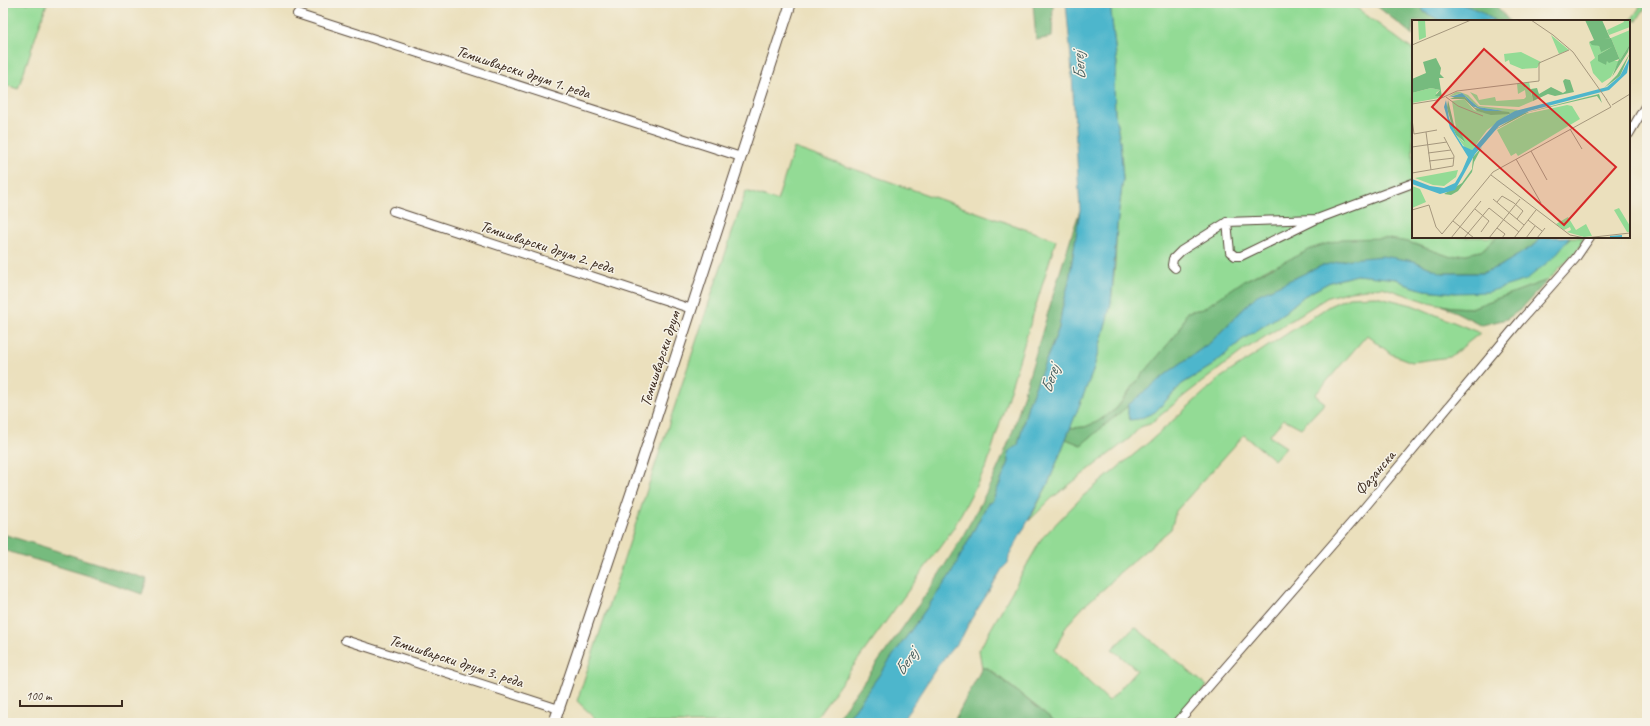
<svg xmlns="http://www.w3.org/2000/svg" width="1650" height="726" viewBox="0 0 1650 726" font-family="Caveat,sans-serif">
  <rect width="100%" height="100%" fill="#f7f3e8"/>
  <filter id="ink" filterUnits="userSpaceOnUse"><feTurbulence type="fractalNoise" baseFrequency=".025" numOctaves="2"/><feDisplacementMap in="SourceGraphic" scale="8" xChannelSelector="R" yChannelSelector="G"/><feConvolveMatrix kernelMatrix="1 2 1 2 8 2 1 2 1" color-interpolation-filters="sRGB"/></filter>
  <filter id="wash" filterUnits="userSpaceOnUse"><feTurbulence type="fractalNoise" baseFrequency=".012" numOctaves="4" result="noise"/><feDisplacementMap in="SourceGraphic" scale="16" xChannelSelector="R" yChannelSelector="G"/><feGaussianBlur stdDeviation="0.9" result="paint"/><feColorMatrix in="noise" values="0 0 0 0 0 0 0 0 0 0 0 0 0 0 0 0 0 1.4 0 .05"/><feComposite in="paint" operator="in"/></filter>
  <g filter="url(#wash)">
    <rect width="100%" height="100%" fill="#ebe0bd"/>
    <g fill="#93db95" stroke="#67825a">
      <path d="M3,3H47L18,89L3,84Z"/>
      <path d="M1110,3H1350L1413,50V237H1497L1481,251L1451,257L1408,242L1271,267L1242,282L1203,309L1187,312L1181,329L1138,380L1116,409L1097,422L1085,427L1070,428L1093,371L1111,304L1115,265L1117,226L1123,179L1120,141L1115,115L1114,85L1117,64Z"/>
      <path d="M1643,3H1647V5L1637,20H1631Z"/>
      <path d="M794,148L1056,240L987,465L953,529L812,723H593L595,718L577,701L746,191L777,201Z"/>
      <path d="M1570,237H1584L1579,248L1548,280L1471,308L1452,307L1428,302L1382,287L1350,291L1328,297L1244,350L1185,395L1150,424L1140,427L1130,438L1052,498L1029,521L1048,484L1066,439L1081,445L1128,405V415L1155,412L1182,384L1213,365L1242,340L1285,312L1304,296L1330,282L1356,275L1372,276L1397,279L1407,285L1424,290L1456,293L1568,241Z"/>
      <path d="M1376,296L1412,305L1480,333L1450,357L1412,362L1391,354L1367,335L1315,395L1325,403L1301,428L1284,419L1269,436L1286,447L1274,460L1244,435L1176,511L1171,529L1119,573L1107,586L1085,605L1066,626L1055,650L1109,701L1137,670L1112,649L1135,627L1207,686L1175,723H1057L988,668H982L979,650L1042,538L1083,496L1148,443L1220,378L1329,306L1349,297Z"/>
    </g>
    <g fill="#76bb7e" stroke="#58724e">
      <path d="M1033,3H1053L1052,37L1036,40Z"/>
      <path d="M1373,3H1420L1424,12L1441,21H1413V35Z"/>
      <path d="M1458,3H1494L1509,21H1495L1480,11Z"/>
      <path d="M1080,210L1069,281L1062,309L1059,328L1028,405L1018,445L1008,452L1009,462L992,502L988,503L951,574L845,723H834C898,633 969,545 1009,441C1016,424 1020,405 1026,386C1044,328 1060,268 1080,210Z"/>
      <path d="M1497,237H1542L1536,244L1502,265L1483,273H1442L1414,261L1257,295L1211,342L1170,371L1081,445L1066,439L1070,428L1085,427L1097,422L1116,409L1138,380L1179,331L1187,312L1203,309L1242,282L1313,248L1342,239L1384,238L1408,242L1451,257L1481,251Z"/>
      <path d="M1548,280L1521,309L1507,319L1482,325L1442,305L1452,307L1471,308Z"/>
      <path d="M3,534L147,579L142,594L90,576L3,550Z"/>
      <path d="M982,668H987L1057,723H953Z"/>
    </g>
    <g fill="#4eb6cc" stroke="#447075">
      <path d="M1066,3H1110L1117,64L1114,85L1115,115L1120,141L1123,179L1117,226L1111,304L1093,371L1048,484L1009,556L1008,563L1002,569L991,588L970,621L962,637L939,664L901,723H845L951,574L988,503L992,502L1009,462L1008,452L1018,445L1028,405L1059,328L1062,309L1069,281L1080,210L1071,58Z"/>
      <path d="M1420,3H1459L1480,11L1495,21H1441L1424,12Z"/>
      <path d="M1542,237H1570L1554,257L1526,280L1488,292L1456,293L1424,290L1407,285L1397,279L1356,275L1330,282L1304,296L1285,312L1242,340L1213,365L1182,384L1155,412L1139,419L1130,420L1128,415V405L1170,371L1211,342L1257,295L1321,266L1350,259L1382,256L1414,261L1442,273H1483L1502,265L1536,244Z"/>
    </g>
  </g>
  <g filter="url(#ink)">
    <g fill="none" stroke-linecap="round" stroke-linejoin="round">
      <defs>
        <g id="minor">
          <path d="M297,14L741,157"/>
          <path d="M1629,134L1647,103"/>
          <path d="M393,211L692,309"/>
          <path d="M1317,219L1227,222L1230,252L1235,256H1241L1317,219L1413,183"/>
          <path d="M1175,268L1172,265L1173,259L1181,251L1227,222"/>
          <path d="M345,640L559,709"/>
          <path d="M1177,723L1365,507L1521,320L1575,259L1590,237"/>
        </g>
        <path id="major" d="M554,723L641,464L791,3"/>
      </defs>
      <use href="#minor" stroke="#554536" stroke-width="10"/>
      <use href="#major" stroke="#554536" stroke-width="12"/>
      <use href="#minor" stroke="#fff" stroke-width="8"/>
      <use href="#major" stroke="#fff" stroke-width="10"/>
    </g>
  </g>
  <g text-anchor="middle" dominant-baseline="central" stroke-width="3" stroke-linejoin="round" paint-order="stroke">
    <g font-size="16" fill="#3b2a1e" stroke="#f7f3e8">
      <text transform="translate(523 72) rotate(18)">Темишварски друм 1. реда</text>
      <text transform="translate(547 247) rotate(18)">Темишварски друм 2. реда</text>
      <text transform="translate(660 359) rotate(-72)">Темишварски друм</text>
      <text transform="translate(1375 473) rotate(-50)">Фазанска</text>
      <text transform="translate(456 661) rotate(18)">Темишварски друм 3. реда</text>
    </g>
    <g font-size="17" font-style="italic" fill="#425b5b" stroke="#f7f3e8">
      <text transform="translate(1079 66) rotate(-95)">Бегеј</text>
      <text transform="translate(1050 379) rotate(-72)">Бегеј</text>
      <text transform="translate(906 662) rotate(-56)">Бегеј</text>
    </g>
  </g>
  <g transform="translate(1412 20)">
    <rect width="218" height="218" fill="#ebe0bd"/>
    <path d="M6,0H13L14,17L7,20ZM211,0H218V7L197,15L195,10L212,2ZM218,10V24L208,40L199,18ZM139,15L157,30L147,34ZM177,23L187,26L189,31L200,27L186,35V41H192L193,45L195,41H207L199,57L190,63L181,53L178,42L183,38ZM109,32L129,42L125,48L110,49L98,44L97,40L93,42L92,34ZM117,62L121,81L107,87L68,85L58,72L65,75L67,80L83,77L84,81L112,79L114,77L113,70L106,74L105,64ZM19,68L28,70L24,73L27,78L0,83V73ZM44,72H48L56,75L67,86L107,90L98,94L93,92L97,94L75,110L60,130L54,129L44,115L52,122L44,108L40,81L52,79L62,90L73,93L92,91L66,87L50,73L36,77ZM155,85L160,86L168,99L106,136L104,133L99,136L85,110L114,94ZM46,150L44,157L32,166L21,165L3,158ZM0,166L8,169L14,182L0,188ZM207,188L218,206V212H215L202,190ZM156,197L164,210L174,204L180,216L172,217L155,212L159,210L158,207L152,210L144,204Z" fill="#93db95"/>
    <path d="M173,0H190L198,18L192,19L199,18L208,40L218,24L216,32L200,57L207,39L197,43L195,41L194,45L186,41V35L200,27L189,32L187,26L180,25L177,22L182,20ZM218,33L208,56L192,68L205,55ZM24,38L29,48L28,54L32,58H27L30,77L23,76L28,70L19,68L0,73V59L14,53L11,42ZM153,59L158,60L162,72L143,76L136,74L121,81L119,69L125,68L127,74L139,67L151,73L154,71L151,61ZM187,74L190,83L185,76L117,92L81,111L108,94ZM45,76L53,77L63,88L97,92L98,94L79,95L65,91L52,79H38ZM36,80L43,109L49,113L53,122L44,115L40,106L35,88ZM70,127L62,142L60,152L46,171L39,175L32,174L50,163L60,149L61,137Z" fill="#76bb7e"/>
    <path d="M218,37L215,53L197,70L117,91L87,106L63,134L43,170L28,174L0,164V159L18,166L32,168L43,163L50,151L56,137L38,108L32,87L34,80L37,98L44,115L51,126L60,130L85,101L103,91L195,67L208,56ZM50,73L66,87L92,91H73L60,86L53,77H38Z" fill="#4eb6cc"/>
    <path fill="none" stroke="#4eb6cc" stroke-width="2" d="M198,217L210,216"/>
    <path fill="none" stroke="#a5977d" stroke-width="1" d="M119,0L141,15L161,32L195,80M0,25L59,0M34,77L46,86L71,96M0,84L25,80L45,71L127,61V43L157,30M200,85L218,74M0,99L2,114L25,110M158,109L170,129M14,112L19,150M0,127L35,122M119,131L135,160M16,133L39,130M104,139L129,183M17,141L42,138M0,153L41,146L42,136L32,117M79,155L158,215L173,218L218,213M81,179L112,205M85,182L90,176L102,183L111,191L105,199M63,189L77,201L69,212M0,190L17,185L24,207L30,214L81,152L199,87L194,79M116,200L130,211M41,201L62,218M85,208L93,214L90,218M39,218L69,181M52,218L77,188L107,212M77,218L108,179M102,218L124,190M114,218L123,206M125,218L133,208"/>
    <path fill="#d62828" fill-opacity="0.15" stroke="#d62828" stroke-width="2" d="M72,29L204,147L152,205L20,87Z"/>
    <rect width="218" height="218" fill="none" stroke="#3b2a1e" stroke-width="2"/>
  </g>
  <rect width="1650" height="726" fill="none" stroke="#f7f3e8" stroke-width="16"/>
  <path d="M20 700v6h102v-6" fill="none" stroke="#3b2a1e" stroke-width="2"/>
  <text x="26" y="700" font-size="12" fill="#3b2a1e" stroke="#f7f3e8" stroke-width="3" paint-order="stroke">100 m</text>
</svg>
